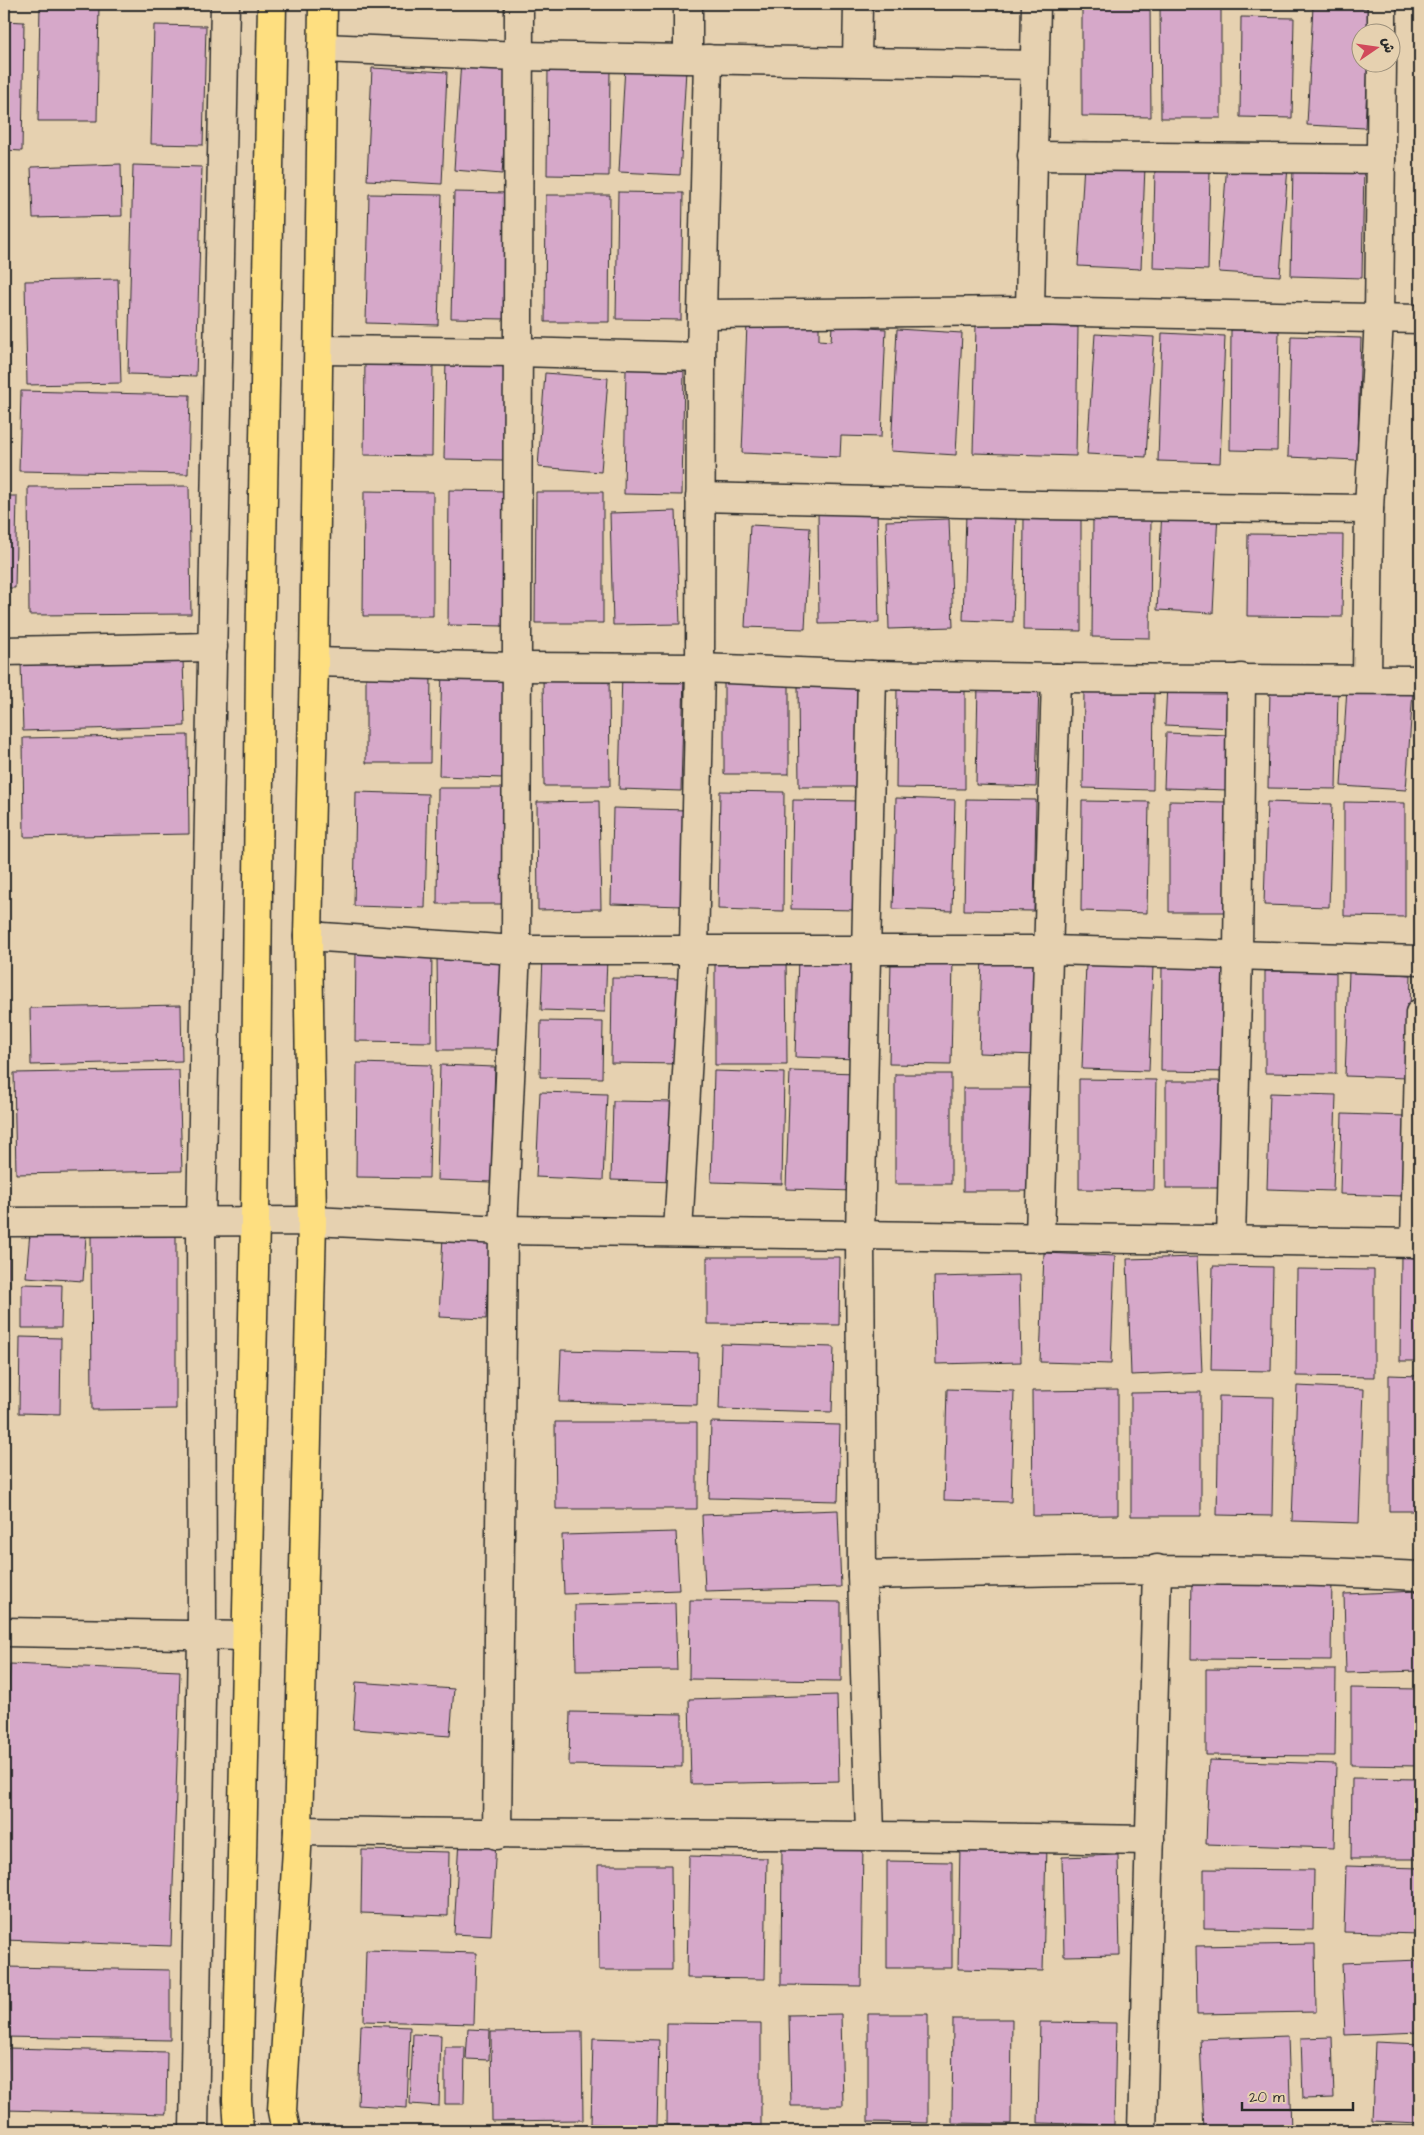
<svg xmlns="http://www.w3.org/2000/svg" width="1424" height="2135" viewBox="0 0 1424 2135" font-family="'Architects Daughter','Playpen Sans Arabic',sans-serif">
  <rect width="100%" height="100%" fill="#e6d1b0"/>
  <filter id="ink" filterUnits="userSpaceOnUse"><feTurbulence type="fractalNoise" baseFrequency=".02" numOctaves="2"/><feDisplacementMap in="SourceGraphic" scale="10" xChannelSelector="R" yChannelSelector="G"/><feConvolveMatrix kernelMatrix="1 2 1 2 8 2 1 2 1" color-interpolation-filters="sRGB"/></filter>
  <g filter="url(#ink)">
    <g fill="#d6a8c9" stroke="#2b2b2b">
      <path d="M40,4H99L97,121H38Z"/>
      <path d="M888,4H949V6Z"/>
      <path d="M1082,4H1150L1151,117L1082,116Z"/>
      <path d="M1160,4H1221V118H1161Z"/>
      <path d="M1313,6L1371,9L1370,32H1362V62H1368L1365,128L1307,125Z"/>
      <path d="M1241,17L1294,18L1292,118L1240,117Z"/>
      <path d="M4,21L24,22L22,151L4,150Z"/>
      <path d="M154,25L206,26L203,145L151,144Z"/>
      <path d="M461,60L510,63L502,174L454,170Z"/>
      <path d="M625,66L686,70L680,175L619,172Z"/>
      <path d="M548,67H610L609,176L547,175Z"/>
      <path d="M372,68L447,72L442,184L367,180Z"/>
      <path d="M1227,162L1288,166L1280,276L1219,272Z"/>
      <path d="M1084,163L1145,166L1141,269L1078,266Z"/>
      <path d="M121,164L122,216L33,218L31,167Z"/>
      <path d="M1293,164L1364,165L1362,278L1291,276Z"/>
      <path d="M133,165L202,167L196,376L128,374Z"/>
      <path d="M1155,168L1210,170L1208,270L1153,268Z"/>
      <path d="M454,192L508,193L505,319L451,318Z"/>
      <path d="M618,192L683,193L681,320L616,319Z"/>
      <path d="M369,194L442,195L438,325L366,323Z"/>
      <path d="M546,195H610L609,322H545Z"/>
      <path d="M118,279L121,383L27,385L25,281Z"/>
      <path d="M747,323L819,327V340L831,341L832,326L886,329L881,437L841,436L840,457L742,453Z"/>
      <path d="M976,325L1078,327L1076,456L973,453Z"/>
      <path d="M897,329L962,333L956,455L891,451Z"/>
      <path d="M1231,330L1279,331L1277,451L1230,450Z"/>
      <path d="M1162,333L1225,336L1220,463L1158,461Z"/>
      <path d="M1095,334L1154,337L1146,457L1087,454Z"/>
      <path d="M1291,336L1361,338L1357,460L1288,457Z"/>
      <path d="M446,358L504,359L503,460L444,459Z"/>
      <path d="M365,359L433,360L432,456L364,455Z"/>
      <path d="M626,369L684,370L682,495L624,494Z"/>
      <path d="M545,373L608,378L601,472L538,467Z"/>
      <path d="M21,391L190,395L188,474L19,471Z"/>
      <path d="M189,486L191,614L29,615L28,487Z"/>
      <path d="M449,490L506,491L505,626L448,625Z"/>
      <path d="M364,491L433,492V616H363Z"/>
      <path d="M536,492H603V623H535Z"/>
      <path d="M4,496H17L15,588H4Z"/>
      <path d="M877,507L879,623L819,624L818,508Z"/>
      <path d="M1162,509L1218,512L1213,613L1157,610Z"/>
      <path d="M676,511L680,624L613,625L610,513Z"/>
      <path d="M966,513L1016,514L1013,622L963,620Z"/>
      <path d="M1093,517H1151L1150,638L1092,637Z"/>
      <path d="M949,519L953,627L889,629L886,521Z"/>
      <path d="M1024,519L1081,520V631L1023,630Z"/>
      <path d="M750,525L810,528L805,629L745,627Z"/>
      <path d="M1248,534L1343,535L1342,617L1247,616Z"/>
      <path d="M183,659L185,726L23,731L21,663Z"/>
      <path d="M442,669L506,671L503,778L439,776Z"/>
      <path d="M622,672L684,674L681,791L619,789Z"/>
      <path d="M366,673H431L430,763H366Z"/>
      <path d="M543,673H609L610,786H544Z"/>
      <path d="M4,679L7,760H4Z"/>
      <rect x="724" y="680" width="65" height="94"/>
      <path d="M897,681H965V789L896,788Z"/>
      <path d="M978,683L1039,685L1036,787L976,785Z"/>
      <path d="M857,684L858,787H799L798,685Z"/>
      <path d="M1167,685L1235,689L1233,728L1165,725Z"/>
      <path d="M1347,687L1413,691L1406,790L1341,786Z"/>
      <path d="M1084,688L1154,689L1153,790L1083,788Z"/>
      <path d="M1270,689L1338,690L1336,789L1268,788Z"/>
      <path d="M1166,733L1230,735L1229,790L1164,788Z"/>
      <path d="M188,735L189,834L24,837L23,738Z"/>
      <path d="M4,772H10L9,837H4Z"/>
      <path d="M438,788H504L503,904H437Z"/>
      <path d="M720,791L784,792L783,911L718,909Z"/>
      <path d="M356,792L428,794L425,908L354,906Z"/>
      <path d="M896,798L955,800L952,911L893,909Z"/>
      <path d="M966,799L1036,800L1034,911L964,910Z"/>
      <path d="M793,800L860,801L859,910L791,909Z"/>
      <path d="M599,801L601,909L538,910L537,802Z"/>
      <path d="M1082,801L1149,802L1147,913L1081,911Z"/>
      <path d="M1169,801L1228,802L1227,912H1169Z"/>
      <path d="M1267,802L1332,804L1329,907L1264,905Z"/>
      <path d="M1344,802L1405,803V917L1344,916Z"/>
      <path d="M613,808L686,810L684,906L611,904Z"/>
      <path d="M356,949L432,950L431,1042L355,1041Z"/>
      <path d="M437,953H502V1050H438Z"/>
      <path d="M715,955H786L787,1065H715Z"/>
      <path d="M982,955L1040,957L1037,1055L979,1053Z"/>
      <path d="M543,956L607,958L605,1012L541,1010Z"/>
      <path d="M798,957L860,959L857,1059L795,1057Z"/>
      <path d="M891,958L953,960L951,1065L889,1064Z"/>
      <path d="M1086,963L1153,966L1149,1071L1082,1069Z"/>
      <path d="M1162,965L1232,966L1230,1072L1161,1071Z"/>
      <path d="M1265,971H1336V1074L1265,1073Z"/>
      <path d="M1349,972L1411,975L1408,1078L1345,1076Z"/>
      <path d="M612,978L682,979L680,1064L611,1063Z"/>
      <path d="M181,1005L182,1061L31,1065L30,1008Z"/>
      <path d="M541,1021L603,1022L602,1078L540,1077Z"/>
      <path d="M357,1063L431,1065L429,1178L356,1177Z"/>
      <path d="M440,1065L495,1067L491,1182L437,1180Z"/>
      <path d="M179,1070L182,1171L16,1174L14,1073Z"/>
      <path d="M714,1071L784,1073L782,1184L711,1182Z"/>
      <path d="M790,1071L857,1073L854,1191L786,1189Z"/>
      <rect x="895" y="1074" width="56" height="110"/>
      <path d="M1079,1079L1156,1080L1154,1190L1079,1189Z"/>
      <rect x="1166" y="1081" width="59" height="107"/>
      <rect x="963" y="1088" width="72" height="103"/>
      <path d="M540,1092L607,1094L603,1180L536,1177Z"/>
      <path d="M1270,1093L1336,1095L1333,1191L1267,1189Z"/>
      <path d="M613,1101L677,1102L675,1182L611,1180Z"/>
      <path d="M1342,1114L1404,1116L1402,1196L1340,1194Z"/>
      <path d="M4,1232L9,1233V1387H4Z"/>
      <path d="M30,1232L86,1236L83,1281L26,1277Z"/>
      <path d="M91,1233H176V1409L92,1410Z"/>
      <path d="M443,1236L490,1239L486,1319L439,1317Z"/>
      <path d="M1044,1253L1115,1256L1111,1364L1040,1362Z"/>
      <path d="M1401,1255L1420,1256V1361H1400Z"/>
      <path d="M707,1257H840L839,1325L707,1324Z"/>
      <path d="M1197,1257L1202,1372L1131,1375L1127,1259Z"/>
      <path d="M1213,1266L1273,1267L1271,1371L1211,1370Z"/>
      <path d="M1297,1269L1374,1270V1377L1296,1376Z"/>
      <path d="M1019,1275L1021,1362L936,1364L934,1277Z"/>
      <path d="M22,1284L62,1285L61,1328H22Z"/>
      <path d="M20,1337L61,1338L60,1414L19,1413Z"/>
      <path d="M721,1344L834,1347L832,1412L719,1409Z"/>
      <path d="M561,1350L698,1353L697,1405L559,1402Z"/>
      <path d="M1389,1375L1420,1376V1511H1389Z"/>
      <path d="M1297,1386L1364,1389L1359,1523L1292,1521Z"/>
      <path d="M947,1389L1014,1391L1011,1502L944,1500Z"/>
      <path d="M1118,1390V1515L1033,1516L1032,1391Z"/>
      <path d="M1201,1392V1516H1131V1393Z"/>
      <path d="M1219,1396L1274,1397L1272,1516L1217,1515Z"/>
      <path d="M4,1402H6L4,1561Z"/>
      <path d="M555,1422H697V1509H556Z"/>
      <path d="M711,1422L840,1425L838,1501L709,1498Z"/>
      <path d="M838,1510L841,1587L705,1591L702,1515Z"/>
      <path d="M676,1532L679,1590L564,1594L562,1535Z"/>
      <path d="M1192,1574L1332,1576L1331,1660L1191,1659Z"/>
      <path d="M1420,1591V1671L1346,1673L1344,1594Z"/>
      <path d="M690,1600L841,1602V1681L689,1679Z"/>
      <path d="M675,1603L677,1670L576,1671L575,1605Z"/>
      <path d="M10,1664L180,1671L171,1946L4,1940V1841Z"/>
      <path d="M1206,1669L1336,1670L1335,1756L1206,1755Z"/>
      <path d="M356,1682L454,1689L450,1736L353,1729Z"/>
      <path d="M1351,1688L1420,1689V1766L1351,1765Z"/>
      <path d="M837,1695L839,1781L691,1784L689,1699Z"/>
      <path d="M570,1712L682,1714V1767L569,1765Z"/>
      <path d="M1209,1760L1336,1764L1334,1848L1206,1844Z"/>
      <path d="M1352,1778L1420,1779V1859H1351Z"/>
      <path d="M459,1838L496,1840L491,1936L454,1934Z"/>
      <path d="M782,1842L863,1843L861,1986L781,1985Z"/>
      <path d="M960,1843L1046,1845L1043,1971L958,1969Z"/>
      <path d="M362,1850L449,1852L448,1916L361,1913Z"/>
      <path d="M1118,1855L1120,1955L1064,1956L1062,1857Z"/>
      <path d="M689,1856L767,1858L765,1979L687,1978Z"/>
      <path d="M887,1861L952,1862V1968H887Z"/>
      <path d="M598,1865H671L672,1970H599Z"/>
      <path d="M1346,1866L1420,1868V1934L1344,1932Z"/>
      <path d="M1204,1869L1314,1870L1313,1930L1204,1928Z"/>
      <path d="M1315,1944L1316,2012L1197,2014L1196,1946Z"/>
      <path d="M366,1950L476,1953L474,2024L364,2021Z"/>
      <path d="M1420,1960V2032L1345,2035L1342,1963Z"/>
      <path d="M6,1967L170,1970V2040L4,2037Z"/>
      <path d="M841,2014L843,2106H791L789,2015Z"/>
      <path d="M868,2014H928V2123L868,2122Z"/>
      <path d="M953,2019H1012L1011,2124L952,2123Z"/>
      <path d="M1040,2022L1116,2023L1114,2125L1038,2123Z"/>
      <path d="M667,2023L761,2024V2126L666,2125Z"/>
      <path d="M361,2025L410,2027L407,2108L358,2105Z"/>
      <path d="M468,2029L490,2030L489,2060L466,2059Z"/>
      <path d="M582,2031L583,2120L492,2121L491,2032Z"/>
      <path d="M413,2034L441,2035L439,2106L410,2104Z"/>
      <path d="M1288,2036L1291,2131H1204L1200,2039Z"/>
      <path d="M1332,2037L1334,2098L1303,2099L1301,2038Z"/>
      <path d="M593,2038L659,2040L657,2126L591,2124Z"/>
      <path d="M1375,2042L1420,2044V2123L1372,2121Z"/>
      <path d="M445,2047H465L464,2104H445Z"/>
      <path d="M8,2048L167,2052L166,2114L6,2110Z"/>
    </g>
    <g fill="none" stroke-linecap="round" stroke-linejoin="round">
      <defs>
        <g id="street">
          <path d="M1382,32V4"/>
          <path d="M322,48L519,56L1034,65"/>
          <path d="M688,58V4"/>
          <path d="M857,60L858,4"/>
          <path d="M1032,156L1381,159"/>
          <path d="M1030,311L1036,4"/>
          <path d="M702,314L1030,311L1420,319"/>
          <path d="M319,350L518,352L701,357"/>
          <path d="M700,497L1041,505L1369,509"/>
          <path d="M4,651L213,647"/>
          <path d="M314,662L518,667L700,668L872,675L1056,678L1420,680"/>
          <path d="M1367,679L1369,509L1379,318L1382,62"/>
          <path d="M308,936L516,950H1050L1420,960"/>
          <path d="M4,1222L312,1221L503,1230L1420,1243"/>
          <path d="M678,1232L694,949L700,668L701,357L708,59"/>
          <path d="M1040,1238L1056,678"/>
          <path d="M1231,1240L1238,954L1241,678"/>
          <path d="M1415,1243L1420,1013"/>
          <path d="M862,1575C1048,1571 1234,1566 1420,1576"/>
          <path d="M4,1632L247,1636"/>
          <path d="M298,1831C582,1835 866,1834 1150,1840"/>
          <path d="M870,1834L862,1575L860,1236L872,675"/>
          <path d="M497,1835L503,1230L516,950L519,4"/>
          <path d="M194,2131L202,1635L201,1220L225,4"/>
          <path d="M1142,2131L1157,1569"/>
        </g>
        <g id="primary">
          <path d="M239,2131L237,2100L255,1221L260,658L272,4"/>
          <path d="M286,2131L282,2111L298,1831L312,1221L308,936L314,662L323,4"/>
        </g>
      </defs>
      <use href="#street" stroke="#2b2b2b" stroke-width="31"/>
      <use href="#primary" stroke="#2b2b2b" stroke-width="31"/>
      <use href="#street" stroke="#e6d1b0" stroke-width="28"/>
      <use href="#primary" stroke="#fedf80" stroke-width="28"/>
    </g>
  </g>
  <rect width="1424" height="2135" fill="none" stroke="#e6d1b0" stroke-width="20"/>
  <rect x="10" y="10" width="1404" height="2115" fill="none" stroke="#2b2b2b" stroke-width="2" filter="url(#ink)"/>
  <g transform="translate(1376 48) rotate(77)"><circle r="24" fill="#e6d1b0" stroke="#9b8f7b"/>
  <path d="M0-4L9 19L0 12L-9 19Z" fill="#d1495b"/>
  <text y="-8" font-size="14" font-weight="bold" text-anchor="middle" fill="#2b2b2b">ش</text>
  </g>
  <path d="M1242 2102v8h111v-8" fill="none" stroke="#2b2b2b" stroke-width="2.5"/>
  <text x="1249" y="2102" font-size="15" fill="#2b2b2b" stroke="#e6d1b0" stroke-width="4" paint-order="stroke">20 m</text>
</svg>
